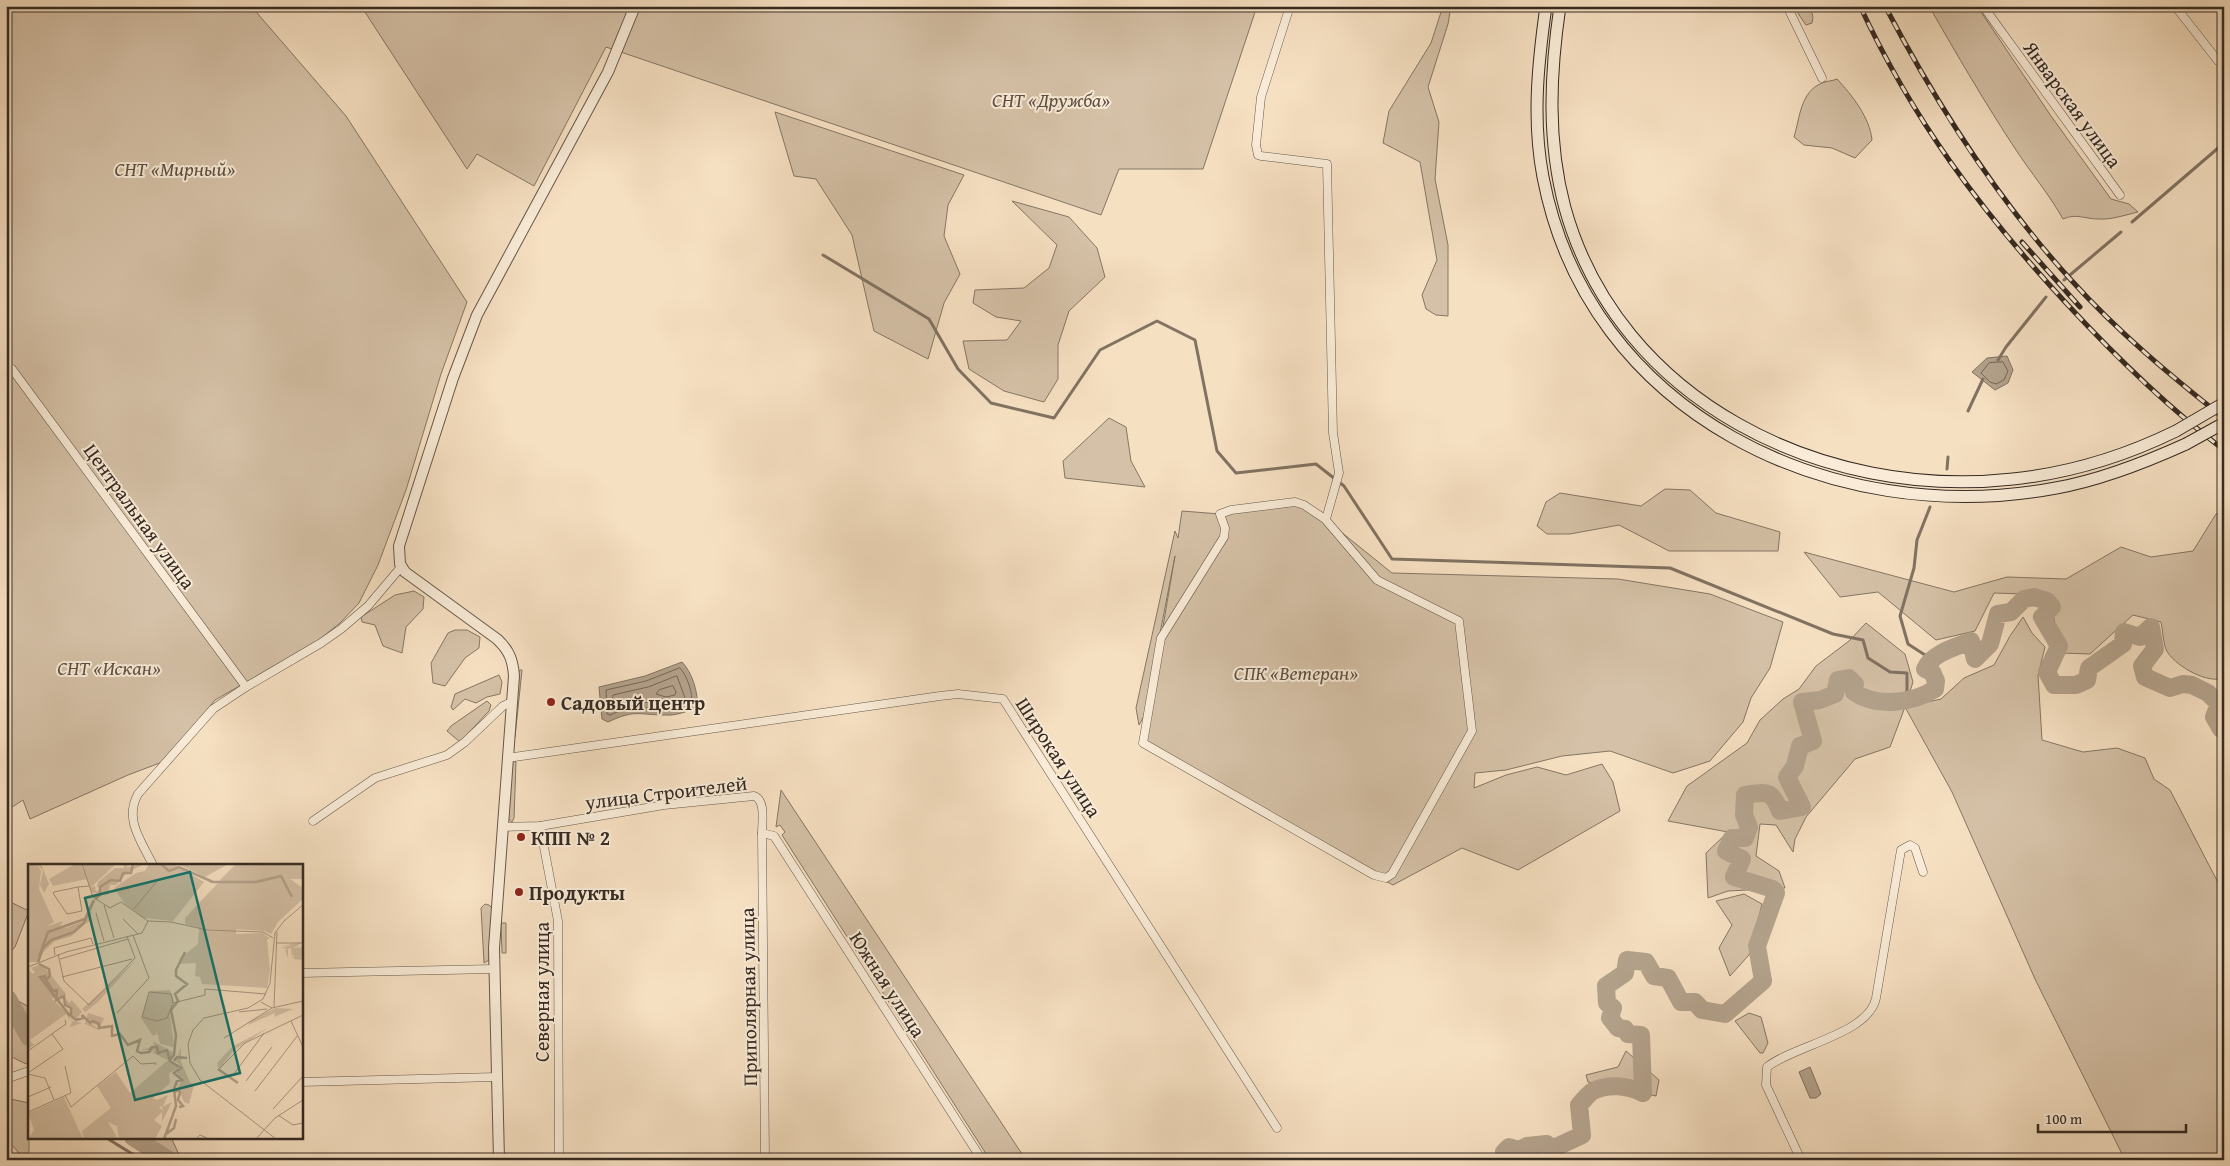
<svg xmlns="http://www.w3.org/2000/svg" width="2230" height="1166" viewBox="0 0 2230 1166" font-family="'Gentium Book Plus',serif">
  <rect width="100%" height="100%" fill="#f6e0c2"/>
  <filter id="stains"><feTurbulence type="fractalNoise" baseFrequency=".004" numOctaves="4"/><feColorMatrix values="0 0 0 0 .2 0 0 0 0 .09 0 0 0 0 .02 0 0 0 .5 -.17"/></filter>
  <radialGradient id="worn" r=".72"><stop offset=".6" stop-color="#630" stop-opacity="0"/><stop offset="1" stop-color="#630" stop-opacity=".3"/></radialGradient>
  <g fill="#d5c1a7" stroke="#857664">
    <path d="M16,6H251L346,116L467,302L441,374L406,490L378,565L359,603L340,623L315,643L215,700L165,761L128,775L30,819L23,800L6,811V16Z"/>
    <path d="M361,6H1257L1203,169H1119L1101,215L606,47L534,186L477,154L467,169Z"/>
    <path d="M1443,6H1451L1448,24L1428,87L1439,122L1435,179L1448,245V316L1436,315L1426,309L1422,295L1437,260L1420,162L1383,143L1389,111L1431,43Z"/>
    <path d="M1793,6H1810L1813,17L1812,23L1806,25Z"/>
    <path d="M1929,6H1977L2051,116L2111,199L2129,204L2138,212C2125,215 2111,220 2098,219C2085,219 2076,213 2063,219C2049,194 2031,173 2016,150C1985,103 1957,55 1929,6Z"/>
    <path d="M1837,79C1852,95 1870,118 1872,140L1855,158L1832,148L1804,145L1794,137C1800,118 1800,92 1822,83C1826,81 1833,81 1837,79Z"/>
    <path d="M775,112L964,175L948,205L944,236L960,274L944,303L928,359L874,331L852,235L816,179L794,176Z"/>
    <path d="M1012,201L1069,217L1097,248L1105,277L1069,311L1058,345V379L1044,402L1004,391L969,369L963,341L1007,340L1021,321L996,317L973,303L975,290L1024,288L1049,268L1057,245Z"/>
    <path d="M1109,418L1126,427L1131,461L1145,487L1065,478L1063,461Z"/>
    <path d="M1665,489L1690,490L1716,513L1780,532L1778,551H1669L1619,525L1570,534H1547L1537,526L1546,502L1560,493L1641,506Z"/>
    <path d="M1295,502L1325,519L1392,573L1618,579L1710,594L1783,622L1770,668L1751,698L1743,722L1710,761L1673,773L1610,751L1562,756L1506,770L1475,773L1474,788L1506,775L1537,767L1566,775L1602,764L1613,782L1620,811L1518,870L1462,848L1393,885L1374,875L1143,743L1175,556L1144,716L1139,725L1136,708L1175,531L1178,538L1182,511L1220,514Z"/>
    <path d="M2224,512V678C2207,684 2178,667 2168,653C2163,646 2163,631 2161,622L2133,615L2090,654L2060,653L2052,607C2040,592 2012,594 1994,593L1975,631L1936,640L1878,592L1840,597L1804,552L1954,592L2007,577L2066,579L2121,547L2151,557L2193,551L2216,514Z"/>
    <path d="M414,591L424,597L423,609L406,627L402,653L383,646L375,625L362,622L361,617L395,595Z"/>
    <path d="M2023,617L2032,633L2045,647L2038,675L2042,740L2083,752L2117,748L2145,758L2154,779L2170,790L2224,894V1160H2125L2035,979L1952,792L1905,707L1890,747L1855,759L1806,817L1795,839L1793,852L1776,825L1760,824L1756,856L1779,871L1785,888L1728,891L1708,898L1706,853L1728,832L1668,821L1687,786L1747,743L1760,720L1783,699L1799,689L1816,666L1849,641L1866,623L1905,654L1913,682L1905,707L1941,699L1964,678L1994,665L2010,636Z"/>
    <path d="M455,630H467L480,637L479,648L465,658L445,686L433,683L431,663L448,633Z"/>
    <path d="M520,670H522L515,737L517,674Z"/>
    <path d="M499,675L502,682L500,694L487,697L476,703L465,699L453,710L451,707L455,694Z"/>
    <path d="M487,701L491,705L489,711L460,742L447,731L451,726Z"/>
    <path d="M511,761L516,762L514,818L512,822L506,817Z"/>
    <path d="M781,790L1026,1160H990L782,835L785,832L780,825L776,827Z"/>
    <path d="M1744,894L1762,904L1749,955L1730,976L1719,948L1732,925L1716,901Z"/>
    <path d="M6,900L29,911L15,947L6,957Z"/>
    <path d="M485,904L489,905L492,908L489,960L484,963L481,908Z"/>
    <path d="M501,923H506V953H502Z"/>
    <path d="M6,994L29,1007V1062L26,1064L12,1057L6,1060Z"/>
    <path d="M1749,1013L1761,1017L1768,1043L1763,1053H1760L1735,1021Z"/>
    <path d="M1626,1051L1659,1080L1656,1096L1588,1082L1586,1075L1618,1067Z"/>
    <path d="M6,1098L29,1103V1151L24,1159L6,1138Z"/>
    <path d="M150,1137H171L180,1157L194,1160H164Z"/>
  </g>
  <g fill="#b4a28c" stroke="#817262">
    <path d="M2007,356L2013,370L2008,383L1995,390L1972,372L1987,358Z"/>
    <path d="M682,662C692,672 699,694 697,708C687,711 676,716 666,715C638,715 636,709 608,722L602,719L599,687L645,676Z"/>
    <path d="M1810,1067L1821,1094L1816,1098H1810L1799,1072Z"/>
  </g>
  <g fill="none" stroke-linecap="round" stroke-linejoin="round">
    <g stroke="#746657" stroke-width="1">
      <path d="M2003,362L2008,371L2004,380L1996,384L1990,382L1981,373L1989,363Z"/>
      <path d="M680,668C687,675 694,695 691,704L667,711L648,708H626L610,715L607,714L606,690L646,681Z"/>
      <path d="M677,676L685,698L684,700C661,708 638,697 615,706L612,705L613,695L648,687Z"/>
      <path d="M673,686L676,692L675,695L666,697L656,694L659,690Z"/>
    </g>
    <g stroke="#817262" stroke-width="3">
      <path d="M2132,222L2224,143"/>
      <path d="M823,255L929,319L958,369L991,403L1054,418L1100,350L1157,321L1195,340L1217,451L1236,473L1316,464L1344,486L1392,559L1670,568L1833,634L1863,640L1868,658L1890,672L1907,673V700"/>
      <path d="M2064,280L2121,232"/>
      <path d="M1998,360L2006,347L2046,297"/>
      <path d="M1968,411L1983,379"/>
      <path d="M1947,469L1948,457"/>
      <path d="M1930,507L1917,540L1914,568L1900,616L1908,644L1925,655L1935,658"/>
      <path d="M105,1137L142,1160"/>
    </g>
    <g stroke="#b4a28c" stroke-width="18">
      <path d="M6,998L8,999L29,1037"/>
      <path d="M133,1137L169,1160"/>
      <path d="M1513,1160L1506,1159L1504,1152L1509,1147L1519,1150L1527,1146L1547,1144L1552,1149L1582,1135L1579,1105C1583,1101 1588,1094 1593,1091C1609,1083 1628,1086 1643,1093L1641,1035L1628,1034L1625,1029L1618,1028L1610,1018L1613,1008L1607,1003L1606,986L1625,973L1627,960L1646,962L1654,976L1668,978L1681,1002H1695L1702,1010L1725,1014L1763,981L1757,946L1776,893L1773,889L1734,877L1742,859L1726,851L1732,838H1745L1749,827L1744,815L1745,795C1767,792 1771,789 1780,811L1802,807L1787,777L1795,766L1800,746L1813,741L1802,702L1820,700L1835,694L1838,680L1849,678L1855,684L1854,692C1876,708 1913,703 1935,689L1936,681L1932,672L1925,669C1932,653 1956,647 1971,641L1975,659L1990,644L1998,614L2011,612L2024,599L2034,597L2047,601L2052,607L2042,617L2059,646L2047,672L2054,685H2076L2087,680L2089,668L2123,644L2124,632L2140,637L2151,627L2155,649L2142,666L2145,677L2170,688L2183,684L2192,685L2208,693L2219,704L2214,717L2221,729H2224"/>
    </g>
    <defs>
      <g id="minor">
        <path d="M1290,6L1261,97L1256,145L1258,155L1261,156L1327,164L1333,433L1339,473L1326,519"/>
        <path d="M1787,6L1822,78"/>
        <path d="M1983,6L2120,195"/>
        <path d="M2175,6L2218,61"/>
        <path d="M12,369L246,687"/>
        <path d="M1295,502L1304,505L1325,519L1377,580L1459,621L1472,731L1392,874L1386,878L1374,875L1143,743L1161,638L1224,537L1225,528L1220,514L1231,510Z"/>
        <path d="M507,758L940,696L958,694L1003,699L1277,1128"/>
        <path d="M313,821L375,778L447,755L465,742L503,706L511,702"/>
        <path d="M540,826L558,921L559,1160"/>
        <path d="M502,827L540,826L664,805L754,796C766,800 762,822 762,833L765,1160"/>
        <path d="M762,833L774,836L982,1160"/>
        <path d="M153,865C141,841 124,819 138,794L213,709L246,687L321,643L341,629L368,606L401,567"/>
        <path d="M301,973L494,969"/>
        <path d="M6,1079L29,1071"/>
        <path d="M301,1082L496,1077"/>
        <path d="M1801,1160L1766,1085L1767,1067C1795,1045 1869,1034 1876,998L1901,850L1910,845L1915,848L1923,872"/>
      </g>
      <path id="tertiary" d="M499,1160L494,948L514,676C513,660 509,650 497,639L405,572L400,564L399,546L453,378L477,315L608,72L635,6"/>
      <g id="secondary">
        <path d="M1546,6C1538,63 1532,120 1543,177C1588,414 1832,530 2056,488C2101,480 2144,463 2186,444"/>
        <path d="M1560,6C1550,74 1547,141 1565,208C1619,402 1824,500 2013,479C2070,473 2125,456 2176,431"/>
      </g>
    </defs>
    <use href="#minor" stroke="#65584a" stroke-width="9"/>
    <use href="#tertiary" stroke="#65584a" stroke-width="12"/>
    <use href="#secondary" stroke="#352a22" stroke-width="13"/>
    <use href="#minor" stroke="#f9ebd7" stroke-width="8"/>
    <use href="#tertiary" stroke="#f9ebd7" stroke-width="10"/>
    <use href="#secondary" stroke="#f9ebd7" stroke-width="11"/>
    <defs>
      <g id="rail">
        <path d="M1860,6C1913,120 1981,211 2066,303C2116,357 2165,405 2224,450"/>
        <path d="M1885,6C1937,105 1996,198 2072,281C2118,332 2171,376 2224,418"/>
        <path d="M2022,242L2080,307"/>
      </g>
    </defs>
    <use href="#rail" stroke="#352a22" stroke-width="5"/>
    <use href="#rail" stroke="#f9ebd7" stroke-width="3" stroke-dasharray="9" stroke-linecap="butt"/>
    <defs>
      <g id="secondary-bridge">
        <path d="M2176,431L2224,403"/>
        <path d="M2186,444L2224,423"/>
      </g>
    </defs>
    <use href="#secondary-bridge" stroke="#352a22" stroke-width="13" stroke-linecap="butt"/>
    <use href="#secondary-bridge" stroke="#f9ebd7" stroke-width="11"/>
  </g>
  <g fill="#8f2418" stroke="#f9ebd7" stroke-width="2">
    <circle cx="551" cy="702" r="5"/>
    <circle cx="521" cy="837" r="5"/>
    <circle cx="519" cy="892" r="5"/>
  </g>
  <g text-anchor="middle" dominant-baseline="central" stroke-width="4" stroke-linejoin="round" paint-order="stroke">
    <g font-size="20" font-style="italic" fill="#5d5043" stroke="#f9ebd7">
      <text x="1051" y="99">СНТ «Дружба»</text>
      <text x="175" y="168">СНТ «Мирный»</text>
      <text x="109" y="667">СНТ «Искан»</text>
      <text x="1296" y="672">СПК «Ветеран»</text>
    </g>
    <g font-size="20" fill="#352a22" stroke="#f9ebd7">
      <text transform="translate(2073 104) rotate(54)">Январская улица</text>
      <text transform="translate(140 516) rotate(54)">Центральная улица</text>
      <text transform="translate(1059 757) rotate(57)">Широкая улица</text>
      <text transform="translate(666 792) rotate(-7)">улица Строителей</text>
      <text transform="translate(888 984) rotate(57)">Южная улица</text>
      <text transform="translate(541 992) rotate(-90)">Северная улица</text>
      <text transform="translate(748 997) rotate(-91)">Приполярная улица</text>
    </g>
    <g font-size="20" font-weight="bold" fill="#352a22" stroke="#f9ebd7" text-anchor="start">
      <text x="561" y="702">Садовый центр</text>
      <text x="531" y="837">КПП № 2</text>
      <text x="529" y="892">Продукты</text>
    </g>
  </g>
  <g transform="translate(28 864)">
    <rect width="275" height="275" fill="#f6e0c2"/>
    <path d="M0,0H9L13,7L11,25L26,58L18,63L35,57L32,62L38,64L59,56L60,49L64,48L62,57L49,65L44,72L27,77L12,91V98H0ZM13,0L21,20L16,29L12,21L15,7L10,1ZM47,0H53L59,15L25,22L21,15ZM54,0H88L63,23L67,22L68,28L74,24L69,23L70,18L87,4H96L95,0H101L98,3L116,0L99,9L88,21H82L80,31L73,30L69,36L66,31L71,30L63,28ZM121,0H146L176,18L145,57L116,54L97,40L86,24L108,9L117,7ZM150,0H200L177,13ZM208,0H275V15H262L275,24V35L250,58L243,70L236,67L208,65V70L235,69L242,75H239L242,106L239,124L174,120L172,113L167,112L168,99L150,100L152,94L170,80L171,64L157,60V54L190,19H182L180,17L193,18L192,16ZM275,78L266,84L275,83V96L266,95L265,89L264,95L263,84L260,85V94L257,86L260,85L253,84L264,81L253,82ZM108,96L70,138L57,148L54,145ZM14,100L38,130L32,135L23,134L39,149L44,157L54,159L42,163L44,158L38,150L2,176L6,181L0,185V105L5,110L7,108L3,104ZM142,126L146,136L142,147L146,183L132,180L128,164L129,170L125,172L113,154L122,127ZM38,135L41,139L44,136L54,148L47,156L43,152L44,144L38,141ZM275,141L246,153L247,149L220,161L224,156L217,159L248,144L265,145ZM60,149L76,154L72,163L60,157L73,167L57,160ZM240,164L205,187L191,206L189,199L205,182ZM125,177L148,190L141,196L152,204L141,209L142,219L125,234L129,236L140,231L135,242L131,243L135,247L134,243L144,238L134,258V248L126,256L134,262L127,275H91L89,262L80,258L90,275H56L54,267L83,244L69,222L88,208L102,229L140,196L125,189L127,185L122,189L121,186H113L126,182ZM153,183V198L162,218L166,221L161,240L156,238L150,224L154,215L149,209L154,204L148,197ZM36,233L55,275H0L6,266L0,249Z" fill="#d5c1a7"/>
    <path fill="none" stroke="#b4a28c" stroke-width="2.5" d="M133,0L141,7L151,3L185,18H228L253,12L264,33M67,35L72,31V23L83,16L92,17L95,9H103L105,0M11,93L20,68L57,55L66,36M10,98L15,84L23,76L46,68L56,59L66,36M11,100L21,105L22,112L18,116L25,127L29,126L28,136L36,132L37,141L43,144V152L48,156L55,154L54,151L62,159L65,157L71,160V164L84,162V172L92,170L100,181L112,176L109,187L113,189L121,188L124,183H129L130,189L139,186L142,197L153,204L146,209L154,216L149,217L146,225L148,242L136,275M17,116V112L12,113L42,152M142,196L146,191L148,171L143,146L150,137L147,130L159,120L148,112V106L157,88M146,197L149,193L159,194M190,205L210,219M147,228L150,226L152,228L150,236L155,242L151,243M137,271L146,264L148,255"/>
    <path fill="none" stroke="#a99782" stroke-width="1" d="M54,0L65,33L82,44L93,38L120,57L143,58L179,66L235,68L245,74M50,23L54,47L39,50L25,29L26,28L50,23L61,22M76,41L86,74M106,45L129,17M68,49L76,77M95,55L110,70M248,79H275M30,90L36,117L61,141L107,94L99,72M27,91L26,84L63,74L65,80M32,95L100,75M0,103L38,88L114,69L120,57M34,113L104,95M233,138L244,144L275,137M145,139L143,130L121,128L114,153L129,157L139,154L145,139L177,131V125L238,130M246,143L249,68M211,148L239,145M89,149L121,114L105,71M263,157L275,183M196,174L244,144M0,187L38,160L37,156M192,204L217,179L275,151M0,209L35,185L24,170M0,210L17,214L26,236M206,210L236,169M218,217L244,183M227,227L270,171M37,231L43,243L105,192L113,200L128,199L127,201M0,233L23,223M245,245L275,212M0,248L43,229L37,202M250,251L265,261L275,259M168,275L172,271L181,275M228,275L247,254L275,236M248,275L172,216L162,199L160,180L165,166L176,154L220,144L235,135L242,119L247,69L256,57L275,41"/>
    <path fill="#0f766e" fill-opacity="0.15" stroke="#0f766e" stroke-width="2.5" d="M162,8L212,209L107,236L57,34Z"/>
    <rect width="275" height="275" fill="none" stroke="#352a22" stroke-width="2.5"/>
  </g>
  <rect width="2230" height="1166" fill="none" stroke="#f6e0c2" stroke-width="25"/>
  <rect x="8" y="8" width="2215" height="1151" fill="none" stroke="#352a22" stroke-width="2.5"/>
  <rect x="12" y="12" width="2205" height="1141" fill="none" stroke="#352a22"/>
  <path d="M2038 1124v8h148v-8" fill="none" stroke="#352a22" stroke-width="2.5"/>
  <text x="2045" y="1124" font-size="15" fill="#352a22" stroke="#f9ebd7" stroke-width="4" paint-order="stroke">100 m</text>
  <rect width="100%" height="100%" filter="url(#stains)"/>
  <rect width="100%" height="100%" fill="url(#worn)"/>
</svg>
